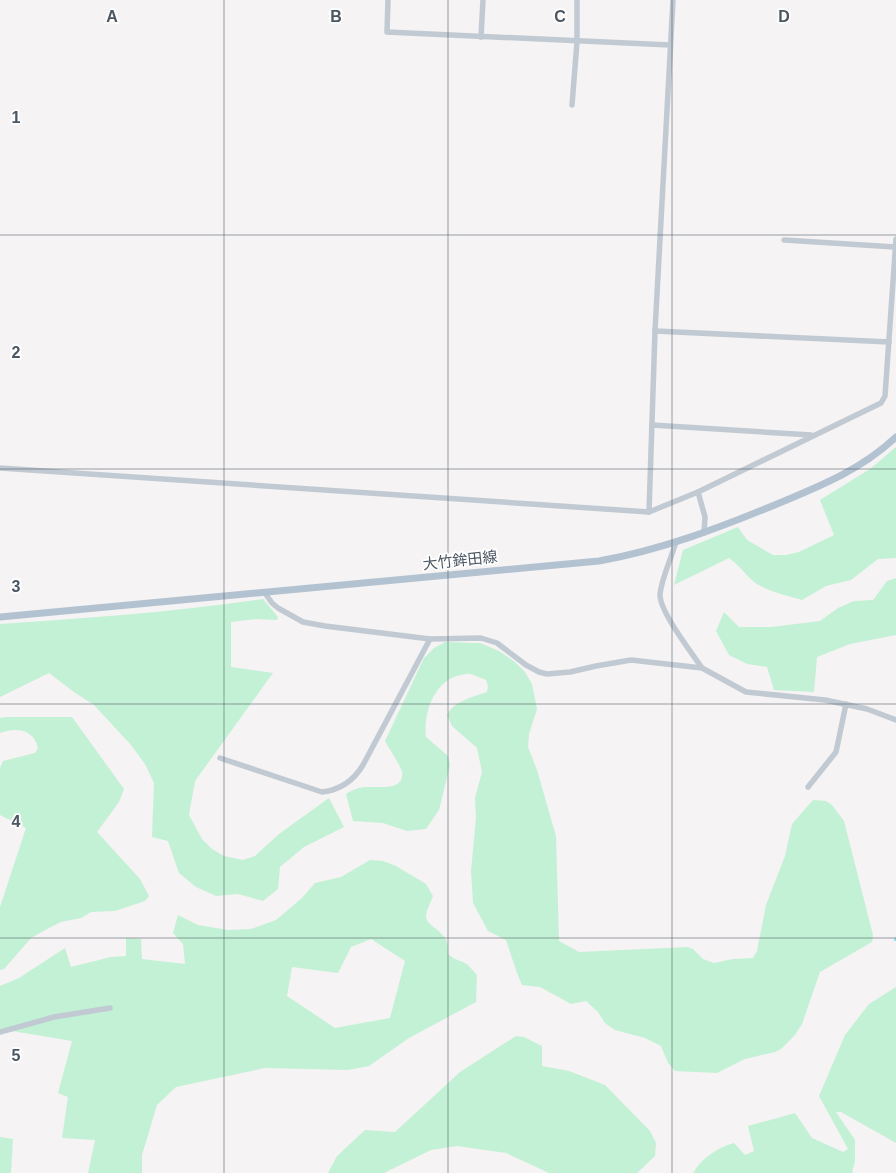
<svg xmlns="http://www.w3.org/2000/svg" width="896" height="1173" viewBox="0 0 896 1173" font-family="Helvetica,'Noto Sans JP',sans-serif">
  <rect width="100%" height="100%" fill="#f5f3f3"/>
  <g fill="#c3f1d5" fill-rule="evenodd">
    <path d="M896,447V558L878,559L851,580L826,586L802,600C786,595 767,592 753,581C745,574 739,565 729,558L674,585L683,550L738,527L747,540L773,555H786L799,552L834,535L820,500L870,469Z"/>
    <path d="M896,578V635L850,644L817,657L814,692L774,690L767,667L747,664L729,655L716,631L724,612L739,627H771L820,621L838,608L854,601L873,600L887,581Z"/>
    <path d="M263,599L278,617L277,620L256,619L231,622V667L273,673L195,781L189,815L202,839L212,849L224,856L243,860L255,856L279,834L329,798L344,827L304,847L280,867L278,889L263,901L238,894L216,896L196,887L179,873L168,841L152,837L154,783L145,764L131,745L94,705L74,692L49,673L0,697V624C88,618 176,612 263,599Z"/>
    <path d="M445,642L480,643L499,651L515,662L525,672L532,684L537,709L529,734L528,747L537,770L556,836L559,941L579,952L688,947L693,949L703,959L714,963L733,959L753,958L757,951L766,905L785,856L792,824L813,800L826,801L832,805L844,821L873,935L872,942L820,972L802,1024L795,1035L781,1049L775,1052L745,1059L717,1073L675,1071L668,1063L661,1046L645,1038L615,1030L605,1023L598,1012L586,1001L571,1004L540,987L522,985L517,973L506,940L488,931L473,903L471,871L476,818L475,798L482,772L477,748L452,726L447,715C454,701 473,697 487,692L488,686L486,680C480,678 472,673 467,674C436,676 423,710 426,737L448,756L450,765L439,810L426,829L407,831L383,823L353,821L346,794C352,790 357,788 364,787C375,786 405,792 402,772C400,764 389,749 385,741L424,658L434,648Z"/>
    <path d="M6,717H72L124,789L119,802L97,832L140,879L149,896L145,901L115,911L91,912L81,918L61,922L49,928L31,938L4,969L0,970V907L26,828L0,815V768L3,761L35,753L38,748C34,729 16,727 0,733V718Z"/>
    <path d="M370,860L383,861L396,866L426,884L433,896C431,902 427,909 426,915C425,929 451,929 448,954L453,958L467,964L477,975L476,1002L409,1038L369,1066L348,1070L265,1068L176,1087L157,1105L142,1155V1173H88L95,1140L62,1138L68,1097L58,1093L72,1041L0,1029V986L19,978L65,948L71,967L111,957L126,956V938L141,939L142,959L185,964L183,944L173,933L178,915L198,925L228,930L251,929L276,920L302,898L315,883L341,877ZM371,939L405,961L390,1018L335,1028L287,996L292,967L338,973L351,947Z"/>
    <path d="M896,987V1143L841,1112H836L855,1140V1161L852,1173H693C703,1157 717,1148 734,1143L745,1155L754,1151L748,1126L795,1113L812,1138L843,1152L848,1149L819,1096L845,1035L869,1004Z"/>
    <path d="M516,1036L524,1037L542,1046V1066L569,1071L605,1085L650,1131L656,1143L655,1156L637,1173H549L506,1153L457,1146L431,1150L384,1173H328L337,1156L365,1130L395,1132L460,1072Z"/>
    <path d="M0,1137L13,1139L11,1173H0Z"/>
  </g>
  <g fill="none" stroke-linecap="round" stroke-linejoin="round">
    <path stroke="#90daee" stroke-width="2" d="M895,940L896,938"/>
    <g stroke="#c1cad2" stroke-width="5.5">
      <path d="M388,0L387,32L670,45"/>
      <path d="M481,37L483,0"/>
      <path d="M572,105L577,42V0"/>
      <path d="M784,240L895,247"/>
      <path d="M655,331L889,342"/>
      <path d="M652,425L811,435"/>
      <path d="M0,468L649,512L698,492L881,403L885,396L896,239"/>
      <path d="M698,492L705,517L704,533"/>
      <path d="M649,512L655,331L673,0"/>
      <path d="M676,542C671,559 662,577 660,594C659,611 692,653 702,668"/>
      <path d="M265,593L272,603L278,608L303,622L325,626L430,639L481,638L497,643L526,665L539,672L547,674L570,672L596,666L631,660L702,668L746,692L825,700L867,709L896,720"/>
      <path d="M220,758L322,792C340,790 354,780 363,765L430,639"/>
      <path d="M808,787L836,752L846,704"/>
      <path d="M0,1032L54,1017L110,1008"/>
    </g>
    <path stroke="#b3c2d1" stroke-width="7" d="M0,617L599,561C661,550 719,528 777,504C820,486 861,470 896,437"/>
  </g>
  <path fill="none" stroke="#4a5661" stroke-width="1" stroke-opacity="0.55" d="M224,0V1173M448,0V1173M672,0V1173M0,235H896M0,469H896M0,704H896M0,938H896"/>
  <g text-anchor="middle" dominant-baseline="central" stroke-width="4" stroke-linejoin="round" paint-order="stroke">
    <g font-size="15" fill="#4a5661" stroke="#fff">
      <text transform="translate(460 560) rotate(-6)">大竹鉾田線</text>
    </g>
  </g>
  <g font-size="16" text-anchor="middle" font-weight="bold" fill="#4a5661" stroke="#fff" stroke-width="4" stroke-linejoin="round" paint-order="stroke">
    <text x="112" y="22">A</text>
    <text x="336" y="22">B</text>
    <text x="560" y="22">C</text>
    <text x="784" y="22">D</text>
    <text x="16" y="123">1</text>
    <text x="16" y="358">2</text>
    <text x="16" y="592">3</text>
    <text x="16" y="827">4</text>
    <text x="16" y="1061">5</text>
  </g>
</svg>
